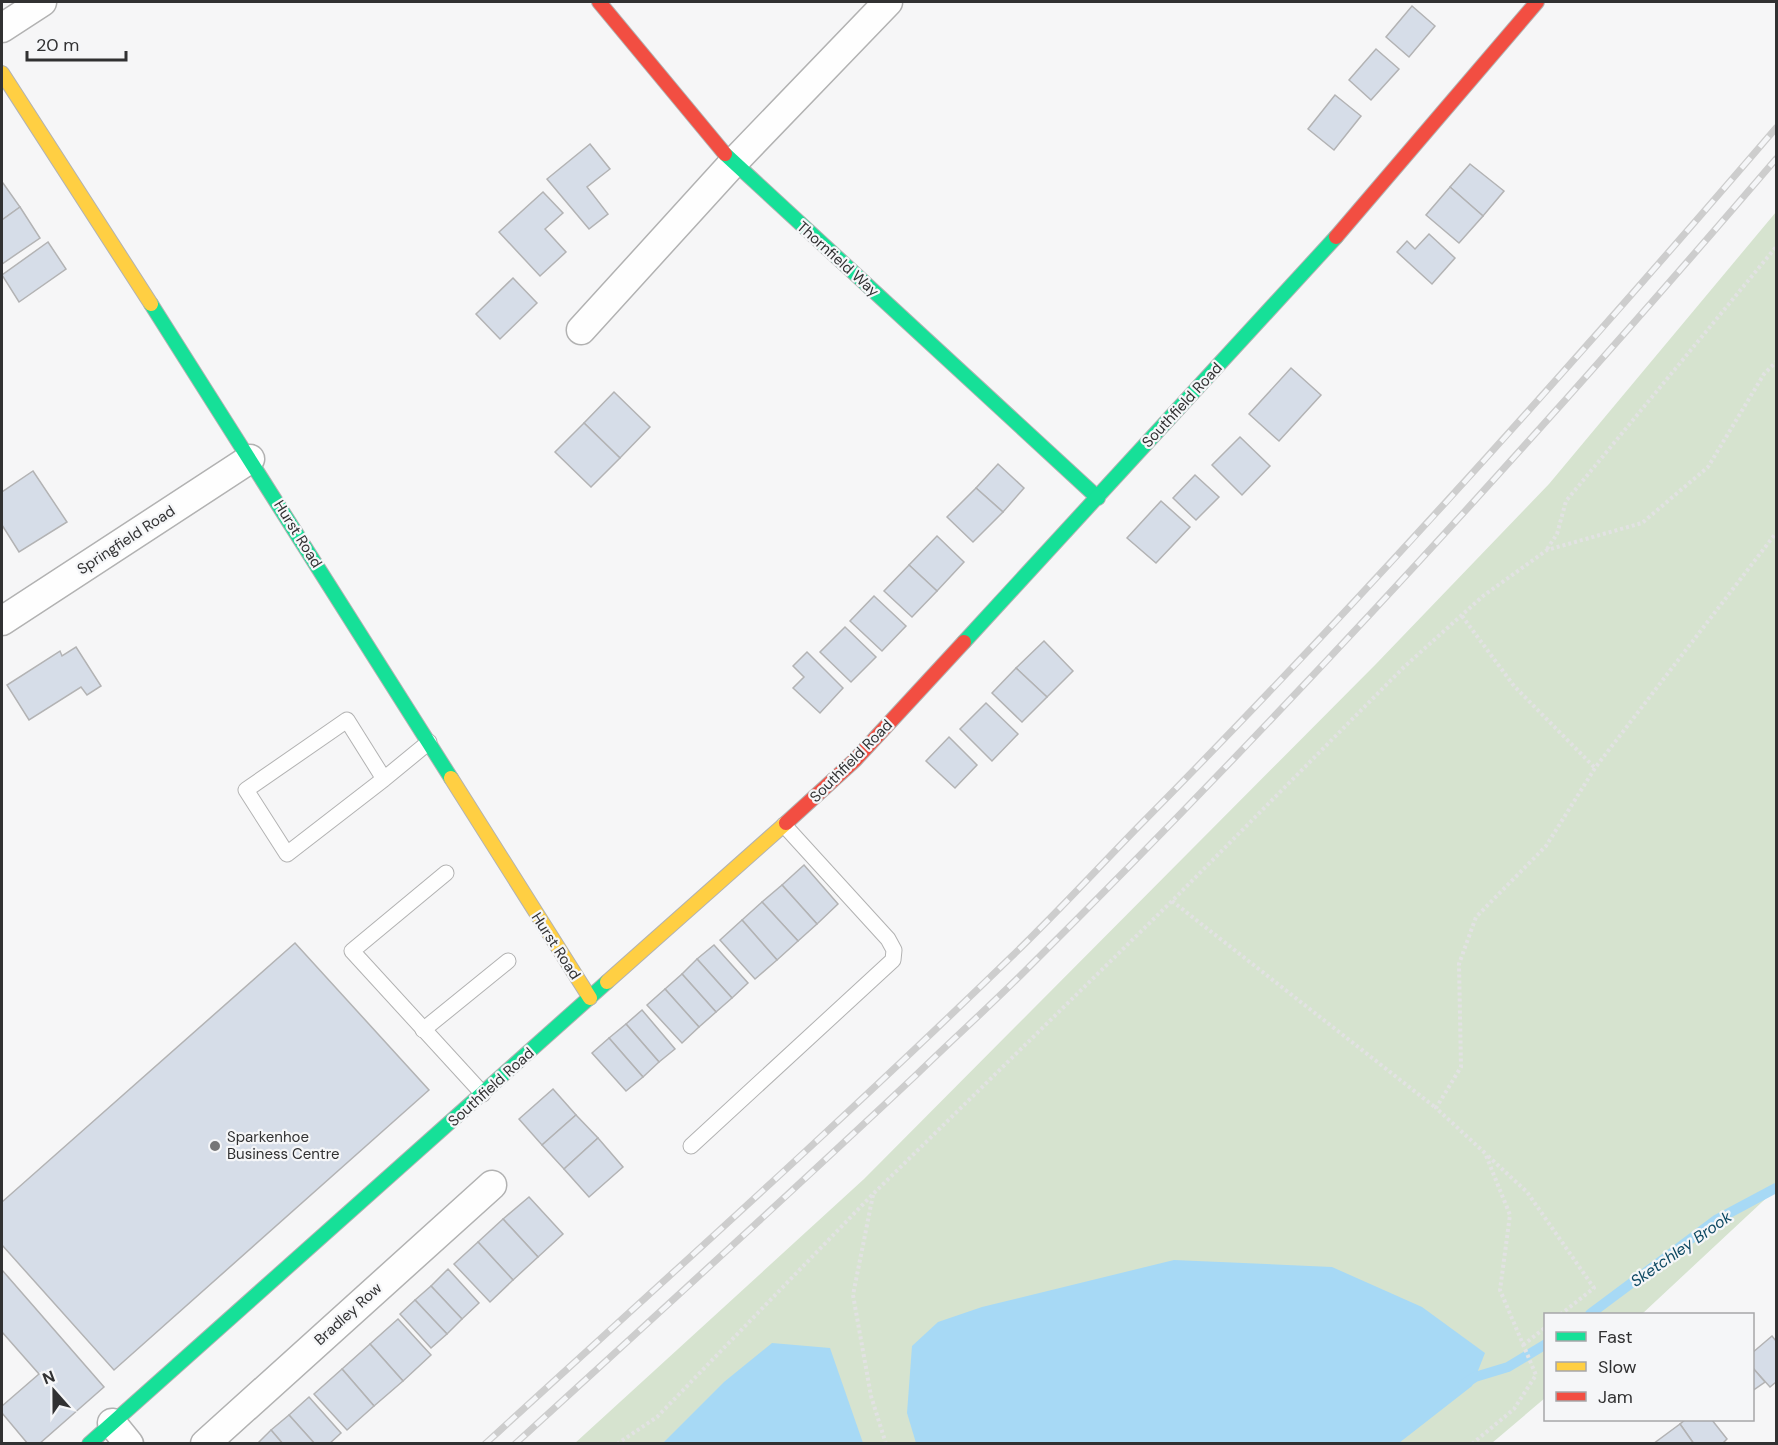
<svg xmlns="http://www.w3.org/2000/svg" width="1778" height="1445" viewBox="0 0 1778 1445" font-family="'DM Sans',sans-serif">
  <rect width="100%" height="100%" fill="#f6f6f7"/>
  <path fill="#d6e3cf" d="M1776,212V1189L1642,1314H1546L1545,1398L1492,1443L574,1444L864,1179L1376,664L1549,484Z"/>
  <g fill="#a7d9f5">
    <path d="M1174,1260L1332,1267L1422,1307L1485,1353L1472,1386L1399,1443H916L907,1413L912,1346L938,1322L982,1307Z"/>
    <path d="M772,1343L830,1348L863,1443H663L724,1382Z"/>
  </g>
  <g fill="none" stroke-linecap="round" stroke-linejoin="round">
    <g stroke="#a7d9f5" stroke-width="10">
      <path d="M1590,1314L1716,1220L1776,1188"/>
      <path d="M1463,1385L1475,1377L1508,1367L1546,1344"/>
    </g>
  </g>
  <g fill="#d6dde8" stroke="#b3b3b4" stroke-width="1.5">
    <path d="M1412,6L1435,26L1409,57L1386,37Z"/>
    <path d="M1376,49L1399,69L1371,100L1349,80Z"/>
    <path d="M1335,95L1361,116L1334,150L1308,129Z"/>
    <path d="M590,144L610,169L587,187L608,214L589,229L547,179Z"/>
    <path d="M1470,164L1504,191L1483,216L1450,187Z"/>
    <path d="M2,183H3L20,207L2,220Z"/>
    <path d="M1450,187L1483,216L1459,243L1426,215Z"/>
    <path d="M543,192L563,213L545,229L566,252L540,276L499,232Z"/>
    <path d="M20,207L40,238L2,264V220Z"/>
    <path d="M1429,234L1455,258L1432,284L1397,252L1407,241L1415,249Z"/>
    <path d="M48,242L66,269L19,302L2,275Z"/>
    <path d="M513,278L537,303L500,339L476,314Z"/>
    <path d="M1291,368L1321,395L1279,441L1249,414Z"/>
    <path d="M614,392L650,427L620,458L584,423Z"/>
    <path d="M584,423L620,458L591,487L555,452Z"/>
    <path d="M1240,437L1270,466L1242,495L1212,465Z"/>
    <path d="M998,464L1024,488L1003,512L976,488Z"/>
    <path d="M33,471L67,522L19,552L2,525V492Z"/>
    <path d="M1195,475L1219,497L1196,520L1173,498Z"/>
    <path d="M976,488L1003,512L973,542L947,517Z"/>
    <path d="M1161,501L1190,527L1156,563L1127,538Z"/>
    <path d="M937,536L964,562L937,591L909,565Z"/>
    <path d="M909,565L937,591L912,617L884,591Z"/>
    <path d="M874,596L906,626L882,651L850,621Z"/>
    <path d="M845,627L876,657L851,682L820,652Z"/>
    <path d="M1044,641L1073,671L1047,697L1016,668Z"/>
    <path d="M76,647L101,686L87,695L81,687L29,720L7,685L60,651L62,656Z"/>
    <path d="M807,652L843,688L820,713L793,688L804,677L793,666Z"/>
    <path d="M1016,668L1047,697L1022,722L992,693Z"/>
    <path d="M986,703L1018,734L992,761L960,729Z"/>
    <path d="M949,737L977,765L955,788L926,761Z"/>
    <path d="M804,865L838,904L817,924L782,885Z"/>
    <path d="M782,885L817,924L798,941L762,902Z"/>
    <path d="M762,902L798,941L777,960L742,920Z"/>
    <path d="M742,920L777,960L755,979L720,940Z"/>
    <path d="M295,943L429,1090L114,1370L2,1245V1202Z"/>
    <path d="M714,945L748,983L732,998L697,959Z"/>
    <path d="M697,959L732,998L716,1012L682,974Z"/>
    <path d="M682,974L716,1012L699,1027L665,989Z"/>
    <path d="M665,989L699,1027L682,1043L647,1005Z"/>
    <path d="M642,1010L675,1049L659,1062L626,1024Z"/>
    <path d="M626,1024L659,1062L643,1077L609,1038Z"/>
    <path d="M609,1038L643,1077L626,1091L592,1053Z"/>
    <path d="M553,1089L576,1115L542,1145L519,1119Z"/>
    <path d="M576,1115L598,1138L564,1169L542,1145Z"/>
    <path d="M598,1138L623,1167L589,1197L564,1169Z"/>
    <path d="M529,1197L563,1234L538,1257L503,1219Z"/>
    <path d="M503,1219L538,1257L513,1280L478,1242Z"/>
    <path d="M478,1242L513,1280L490,1302L454,1264Z"/>
    <path d="M448,1269L479,1303L462,1319L431,1286Z"/>
    <path d="M2,1270L104,1387L39,1444H28L2,1413V1406L39,1374L2,1332Z"/>
    <path d="M431,1286L462,1319L447,1334L415,1300Z"/>
    <path d="M415,1300L447,1334L431,1348L400,1314Z"/>
    <path d="M398,1319L431,1355L403,1381L370,1344Z"/>
    <path d="M1772,1336L1776,1341V1382L1770,1387L1752,1367V1353Z"/>
    <path d="M370,1344L403,1381L374,1406L342,1369Z"/>
    <path d="M1752,1367L1765,1382L1752,1391Z"/>
    <path d="M342,1369L374,1406L347,1430L314,1394Z"/>
    <path d="M309,1397L341,1433L329,1444H315L289,1415Z"/>
    <path d="M289,1415L315,1444H283L271,1430Z"/>
    <path d="M1685,1420H1712L1727,1439L1722,1444H1694L1680,1424Z"/>
    <path d="M1680,1424L1694,1444H1653Z"/>
    <path d="M271,1430L283,1444H257Z"/>
  </g>
  <g fill="none" stroke-linecap="round" stroke-linejoin="round">
    <defs>
      <g id="lane">
        <path d="M384,779L347,720L246,790L287,854L384,779L429,742"/>
        <path d="M446,873L352,951L483,1094"/>
        <path d="M423,1030L508,961"/>
        <path d="M691,1146L893,960L894,950L888,939L784,825"/>
      </g>
      <g id="street">
        <path d="M2,28L42,2"/>
        <path d="M581,330L733,163L888,2"/>
        <path d="M2,621L250,459"/>
        <path d="M112,1423L129,1444"/>
        <path d="M205,1444L492,1185"/>
      </g>
      <g id="fast">
        <path d="M725,154L1098,498"/>
        <path d="M151,304L451,778"/>
        <path d="M964,642L1336,237"/>
        <path d="M89,1444L607,982"/>
      </g>
      <g id="slow">
        <path d="M2,73L151,304"/>
        <path d="M451,778L590,998"/>
        <path d="M607,982L786,823"/>
      </g>
      <g id="jam">
        <path d="M599,2L725,154"/>
        <path d="M1336,237L1537,2"/>
        <path d="M786,823L855,760L964,642"/>
      </g>
    </defs>
    <use href="#lane" stroke="#b2b2b2" stroke-width="17"/>
    <use href="#street" stroke="#b2b2b2" stroke-width="31"/>
    <use href="#fast" stroke="#b2b2b2" stroke-width="16"/>
    <use href="#slow" stroke="#b2b2b2" stroke-width="16"/>
    <use href="#jam" stroke="#b2b2b2" stroke-width="16"/>
    <g stroke="#e2e2e3" stroke-width="4" stroke-dasharray="3 3" stroke-linecap="butt">
      <path d="M1547,549L1557,534L1566,501L1776,247"/>
      <path d="M1462,616L1514,686L1595,768"/>
      <path d="M1172,901L1436,1108"/>
      <path d="M1488,1156L1527,1192L1594,1288L1561,1314"/>
      <path d="M873,1195L853,1295L871,1396L886,1444"/>
      <path d="M1523,1345L1546,1327"/>
      <path d="M617,1444L657,1417L873,1194L1172,901L1404,667L1483,596L1547,550L1642,523L1708,467L1764,374L1776,362"/>
      <path d="M1472,1444L1514,1409L1536,1375L1500,1290L1510,1215L1485,1153L1436,1108L1461,1067L1459,964L1476,917L1546,846L1595,768L1776,533"/>
    </g>
    <use href="#lane" stroke="#fefefe" stroke-width="15"/>
    <use href="#street" stroke="#fefefe" stroke-width="28"/>
    <use href="#fast" stroke="#16e098" stroke-width="14"/>
    <use href="#slow" stroke="#ffcf43" stroke-width="14"/>
    <use href="#jam" stroke="#f24e42" stroke-width="14"/>
    <defs>
      <g id="rail">
        <path d="M485,1444C661,1283 839,1124 1009,959C1054,916 1096,870 1139,826C1361,602 1571,367 1776,128"/>
        <path d="M515,1444C649,1322 783,1200 915,1076C952,1040 990,1006 1026,970C1288,710 1537,438 1776,159"/>
      </g>
    </defs>
    <use href="#rail" stroke="#cdcdcd" stroke-width="7"/>
    <use href="#rail" stroke="#f5f6f8" stroke-width="4.5" stroke-dasharray="14" stroke-linecap="butt"/>
  </g>
  <circle fill="#767677" stroke="#f5f6f8" stroke-width="2" cx="215" cy="1146" r="6"/>
  <g text-anchor="middle" dominant-baseline="central" stroke-width="4.5" stroke-linejoin="round" paint-order="stroke">
    <g font-size="15" fill="#313132" stroke="#f5f6f8">
      <text transform="translate(838 259) rotate(42)">Thornfield Way</text>
      <text transform="translate(1182 405) rotate(-47)">Southfield Road</text>
      <text transform="translate(298 534) rotate(58)">Hurst Road</text>
      <text transform="translate(126 540) rotate(-33)">Springfield Road</text>
      <text transform="translate(851 761) rotate(-45)">Southfield Road</text>
      <text transform="translate(556 946) rotate(57)">Hurst Road</text>
      <text transform="translate(491 1087) rotate(-42)">Southfield Road</text>
      <text transform="translate(348 1314) rotate(-42)">Bradley Row</text>
    </g>
    <g font-size="15" fill="#313132" stroke="#f5f6f8" text-anchor="start">
      <text x="227" y="1137">Sparkenhoe<tspan x="227" dy="17">Business Centre</tspan></text>
    </g>
    <g font-size="16" font-style="italic" fill="#0d4862" stroke="#f5f6f8">
      <text transform="translate(1681 1249) rotate(-35)">Sketchley Brook</text>
    </g>
  </g>
  <rect width="1778" height="1445" fill="none" stroke="#313132" stroke-width="6"/>
  <rect x="1544" y="1313" width="210" height="108" fill="#f5f6f8" stroke="#a7a7a9" stroke-width="1.5"/>
  <rect x="1556" y="1332" width="30" height="9" fill="#16e098" stroke="#a7a7a9" stroke-width="1.5"/>
  <text x="1598" y="1343" font-size="18" fill="#313132">Fast</text>
  <rect x="1556" y="1362" width="30" height="9" fill="#ffcf43" stroke="#a7a7a9" stroke-width="1.5"/>
  <text x="1598" y="1373" font-size="18" fill="#313132">Slow</text>
  <rect x="1556" y="1392" width="30" height="9" fill="#f24e42" stroke="#a7a7a9" stroke-width="1.5"/>
  <text x="1598" y="1403" font-size="18" fill="#313132">Jam</text>
  <g transform="translate(54 1391) rotate(339)" stroke="#f5f6f8" stroke-width="4.5" paint-order="stroke">
  <path d="M0-4.5L10 22L0 15L-10 22Z" fill="#313132"/>
  <text y="-9" font-size="16" font-weight="bold" text-anchor="middle" fill="#313132">N</text>
  </g>
  <path d="M27 51v9h99v-9" fill="none" stroke="#313132" stroke-width="3"/>
  <text x="36" y="51" font-size="18" fill="#313132" stroke="#f5f6f8" stroke-width="4.5" paint-order="stroke">20 m</text>
</svg>
